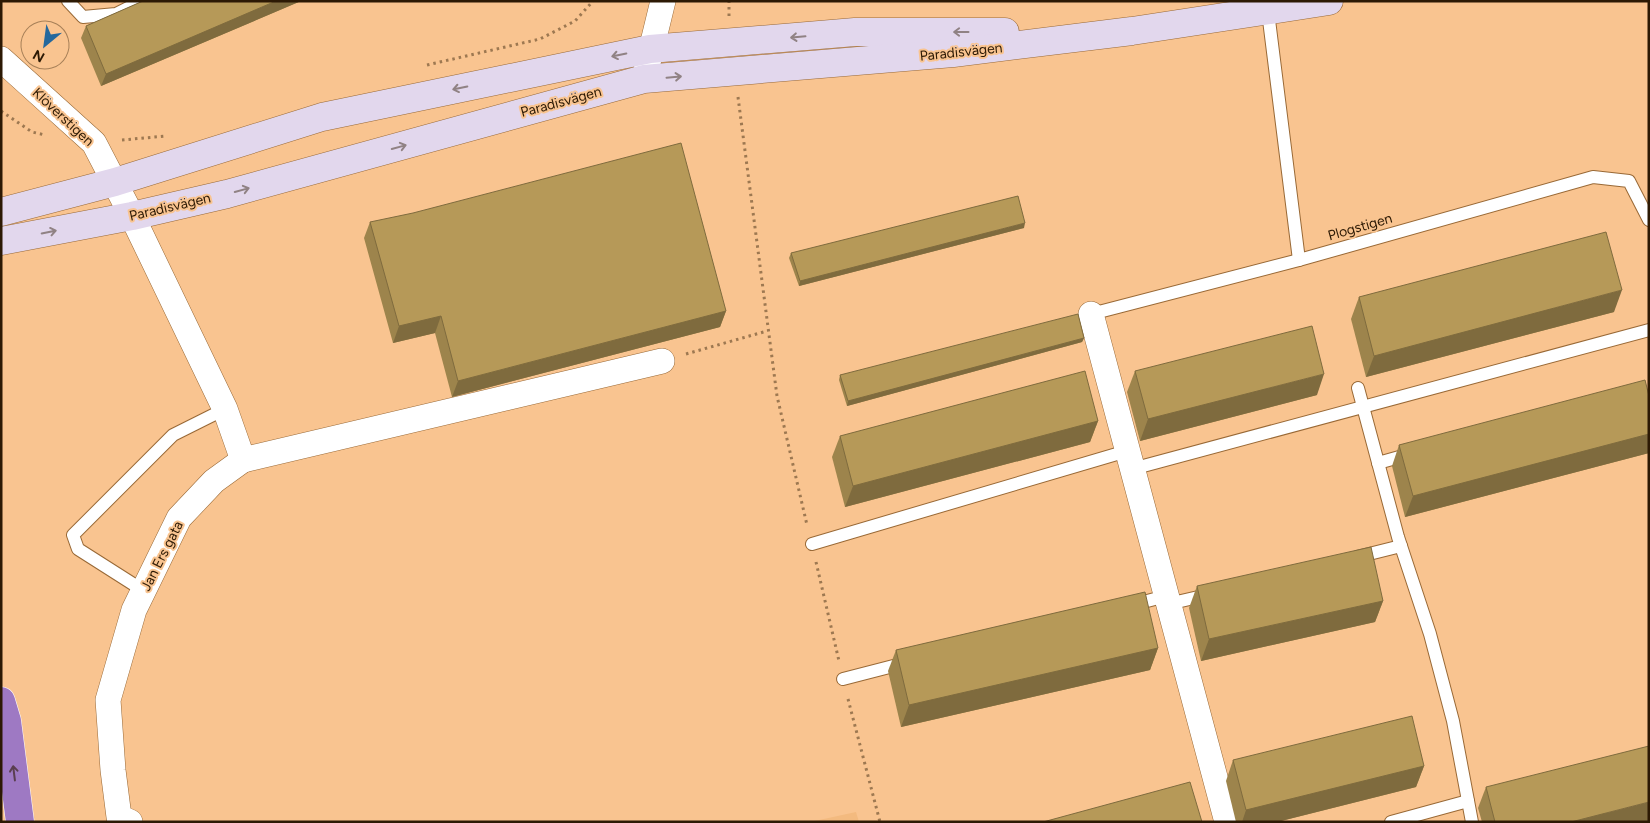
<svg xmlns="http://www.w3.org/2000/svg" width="1650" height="823" viewBox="0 0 1650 823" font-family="Figtree,sans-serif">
  <rect width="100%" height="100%" fill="#f9c490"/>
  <path fill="#f3ba7f" d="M856,812L859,822H810Z"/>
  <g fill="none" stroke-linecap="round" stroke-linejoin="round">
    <defs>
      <g id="lane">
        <path d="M68,1L83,17L116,14L142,1"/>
        <path d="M1268,12L1299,260"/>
        <path d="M1091,314L1299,260L1593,177L1629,181L1649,220"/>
        <path d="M1358,388L1398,537L1430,634L1453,721L1472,822"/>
        <path d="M1378,463L1410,454"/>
        <path d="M1132,469L1649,330"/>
        <path d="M812,544L1127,451"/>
        <path d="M1357,557L1401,546"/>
        <path d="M144,591L78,549L73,535L173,435L225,409"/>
        <path d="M1168,604L1207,595"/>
        <path d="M1132,605L1166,596"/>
        <path d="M843,679L905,663"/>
        <path d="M1391,822L1468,801"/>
      </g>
      <g id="street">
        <path d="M1,59L94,143L132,216L225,409L243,460L214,481L179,518L134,610L108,700L113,770L119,817L130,822"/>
        <path d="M644,79L663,1"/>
        <path d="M1091,314L1227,822"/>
        <path d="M243,460L662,361"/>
      </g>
      <g id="secondary">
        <path d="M1,212L115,182L322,117L650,49L855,32H1005"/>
        <path d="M1,241L132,216L227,194L644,79L953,53L1132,31L1329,1"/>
      </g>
      <path id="highway" d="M1,701L7,721L20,822"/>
    </defs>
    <use href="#lane" stroke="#996936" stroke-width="14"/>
    <use href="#street" stroke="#996936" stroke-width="26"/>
    <use href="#secondary" stroke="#996936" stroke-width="29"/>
    <use href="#highway" stroke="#fff" stroke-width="29"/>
    <g stroke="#9d7851" stroke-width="3" stroke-dasharray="2.5 4" stroke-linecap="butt">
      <path d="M729,16V1"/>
      <path d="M427,65L540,39L575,21L593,1"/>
      <path d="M738,97L777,396L807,525"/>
      <path d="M1,111L32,132L45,135"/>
      <path d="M122,140L166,136"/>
      <path d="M686,354L767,331"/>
      <path d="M816,562L839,661"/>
      <path d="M848,699L880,822"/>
    </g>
    <use href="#lane" stroke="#fff" stroke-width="12"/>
    <use href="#street" stroke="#fff" stroke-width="25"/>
    <use href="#secondary" stroke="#e2d7ed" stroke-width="28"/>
    <use href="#highway" stroke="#9e79c3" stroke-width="28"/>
  </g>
  <g fill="#9d844c">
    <path d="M143,1H301L101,86L81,38L86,26Z"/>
    <path d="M370,222L726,311L720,327L452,397L435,333L393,343L364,238Z"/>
    <path d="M1024,228L799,286L789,258L791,253Z"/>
    <path d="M1359,297L1614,312L1366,377L1351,319Z"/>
    <path d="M1084,338L1082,342L847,406L839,380L840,375Z"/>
    <path d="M1135,371L1317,395L1140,441L1127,392Z"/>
    <path d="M1649,396V453L1405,517L1392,466L1399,445Z"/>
    <path d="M1098,421L1090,442L845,507L832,457L840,436Z"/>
    <path d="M1197,586L1383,601L1375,622L1201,661L1189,608Z"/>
    <path d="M1158,648L1150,670L901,727L888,671L896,650Z"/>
    <path d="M1233,760L1424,766L1416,787L1277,822H1236L1226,781Z"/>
    <path d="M1486,787L1649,822H1482L1478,808Z"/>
  </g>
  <g fill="#7f6b3e">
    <path d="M276,1H301L101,86L106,74Z"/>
    <path d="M1025,223L1024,228L799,286L800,281Z"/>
    <path d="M1622,290L1614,312L1366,377L1374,356Z"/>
    <path d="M726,311L720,327L452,397L458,381Z"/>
    <path d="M441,316L435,333L393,343L399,326Z"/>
    <path d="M1084,338L1082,342L847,406L848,401Z"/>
    <path d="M1324,374L1317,395L1140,441L1148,419Z"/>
    <path d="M1098,421L1090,442L845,507L853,486Z"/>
    <path d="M1649,434V453L1405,517L1413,496Z"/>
    <path d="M1383,601L1375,622L1201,661L1209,639Z"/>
    <path d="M1158,648L1150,670L901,727L909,705Z"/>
    <path d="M1424,766L1416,787L1277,822H1242L1246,810Z"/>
    <path d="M1649,802V822H1571Z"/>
  </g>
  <g fill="#b69958" stroke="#7f6b3e">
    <path d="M143,1H276L106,74L86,26Z"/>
    <path d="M681,143L726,311L458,381L441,316L399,326L370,222L413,213Z"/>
    <path d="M1018,196L1025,223L800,281L791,253Z"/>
    <path d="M1606,232L1622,290L1374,356L1359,297Z"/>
    <path d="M1078,314L1084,338L848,401L840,375Z"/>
    <path d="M1312,326L1324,374L1148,419L1135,371Z"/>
    <path d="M1085,371L1098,421L853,486L840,436Z"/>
    <path d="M1645,380L1649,396V434L1413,496L1399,445Z"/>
    <path d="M1371,547L1383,601L1209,639L1197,586Z"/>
    <path d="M1145,592L1158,648L909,705L896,650Z"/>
    <path d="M1412,716L1424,766L1246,810L1233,760Z"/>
    <path d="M1649,746V802L1571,822H1495L1486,787Z"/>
    <path d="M1190,782L1202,822H1043Z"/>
  </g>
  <defs><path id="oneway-shaft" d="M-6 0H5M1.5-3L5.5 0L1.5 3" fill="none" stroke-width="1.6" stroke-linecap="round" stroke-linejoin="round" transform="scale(1.25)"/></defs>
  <g stroke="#908284">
    <use href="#oneway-shaft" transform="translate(961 32) rotate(180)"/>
    <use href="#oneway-shaft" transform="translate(798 37) rotate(175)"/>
    <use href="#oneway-shaft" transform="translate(619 55) rotate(168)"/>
    <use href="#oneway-shaft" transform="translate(674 77) rotate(-5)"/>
    <use href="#oneway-shaft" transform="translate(460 88) rotate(168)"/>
    <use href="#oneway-shaft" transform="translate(399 147) rotate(-15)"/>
    <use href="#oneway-shaft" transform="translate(242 190) rotate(-15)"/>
    <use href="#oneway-shaft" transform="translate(49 232) rotate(-11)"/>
  </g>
  <use stroke="#5a3f50" href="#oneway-shaft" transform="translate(14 773) rotate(-97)"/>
  <g text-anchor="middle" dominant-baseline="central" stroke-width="4" stroke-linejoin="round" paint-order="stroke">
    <g font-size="14" fill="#2c1904" stroke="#f9c490">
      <text transform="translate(961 52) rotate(-6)">Paradisvägen</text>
      <text transform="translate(561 102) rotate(-15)">Paradisvägen</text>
      <text transform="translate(63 117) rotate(43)">Klöverstigen</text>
      <text transform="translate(170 207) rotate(-13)">Paradisvägen</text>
      <text transform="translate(1360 227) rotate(-16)">Plogstigen</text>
      <text transform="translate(162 556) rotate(-63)">Jan Ers gata</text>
    </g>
  </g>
  <rect width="1650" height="823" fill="none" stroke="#2c1904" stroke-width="5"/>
  <g transform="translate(45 45) rotate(209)"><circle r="24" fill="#f9c490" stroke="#a78058"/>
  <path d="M0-4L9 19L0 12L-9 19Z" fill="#24689d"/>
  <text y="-8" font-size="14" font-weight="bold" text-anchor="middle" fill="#2c1904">N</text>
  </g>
</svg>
